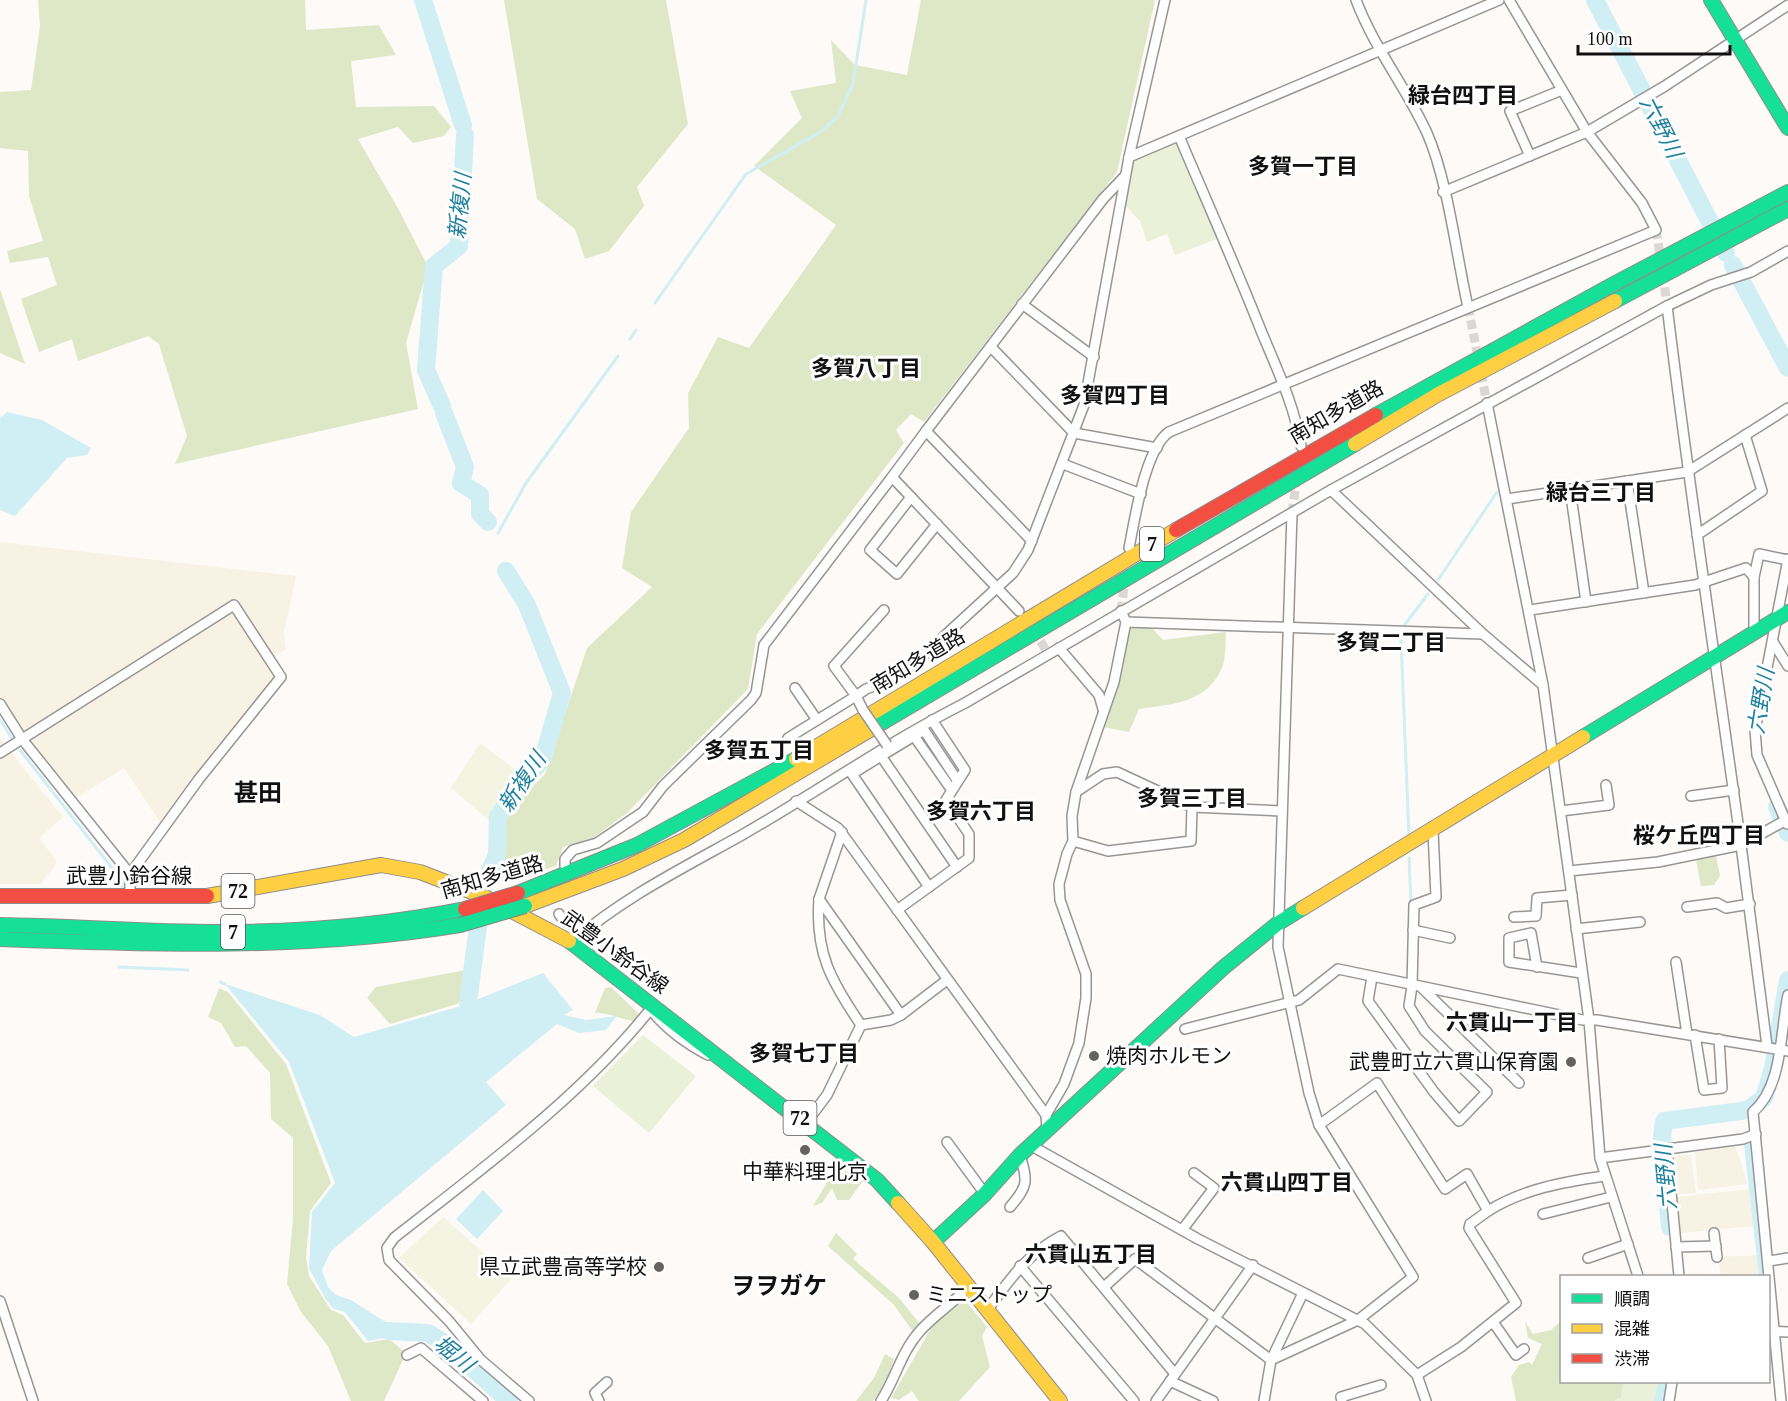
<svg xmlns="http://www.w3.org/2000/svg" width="1788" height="1401" viewBox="0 0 1788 1401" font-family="'Times New Roman','Noto Sans JP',serif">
  <rect width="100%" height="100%" fill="#fdfaf7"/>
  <g fill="#f8f2e4">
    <path d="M0,542L296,576L284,632L286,649L265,663L274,678L160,822L124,768L76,798L23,732L0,696Z"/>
    <path d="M0,739L63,817L39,838L57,862L41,884H0Z"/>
    <path d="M1735,1146L1748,1184L1698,1190L1695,1152Z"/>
    <path d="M1691,1155L1696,1193L1674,1195L1671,1156Z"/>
    <path d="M1751,1189L1755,1226L1680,1233L1676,1197Z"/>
    <path d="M1758,1255L1761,1276H1721L1718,1257Z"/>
  </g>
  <g fill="#ebf1d8">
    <path d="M1179,136L1222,237L1175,255L1167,234L1147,242L1140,221L1121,201L1129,157Z"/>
    <path d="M643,1035L696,1076L649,1133L593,1086Z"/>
    <path d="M1623,1382H1668L1663,1401H1614L1621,1397Z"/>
  </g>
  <g fill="#dee8c7">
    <path d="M38,0H305L306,30L379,25L396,55L351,61L356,107L434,106L451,127L444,136L413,143L398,127L358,139L400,212L428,267L406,343L418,409L175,464L187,436L159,344L148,336L78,361L72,339L39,352L21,299L57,285L48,257L10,263L7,251L43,241L29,196L28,151L0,148V92L31,90L40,26Z"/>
    <path d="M504,0H666L688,124L637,187L644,206L609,251L585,259L575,229L537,199Z"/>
    <path d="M921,0H1155L1117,172L924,422L911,414L896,430L904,443L757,634L748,689L627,813L593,838L563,847L556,866L520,877L499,878L503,818L545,774L587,648L652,587L622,568L631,512L689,428L688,393L718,337L749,348L836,225L754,166L802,118L790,91L836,83L831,40L855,65L907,75Z"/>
    <path d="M0,289L25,364L0,353Z"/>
    <path d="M1150,626L1163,640L1226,632C1225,642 1226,656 1223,665C1209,703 1173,704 1139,709L1129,732L1103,727L1121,677L1130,628Z"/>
    <path d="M1716,856L1720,876L1714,885L1701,886L1696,859Z"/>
    <path d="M466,970V996L457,1004L390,1024L367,998L376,987Z"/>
    <path d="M611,987L640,1015L635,1021C620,1020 613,1013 595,1013L605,988Z"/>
    <path d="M219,988L228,992L286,1064L331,1183L310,1211L306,1257L309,1276L331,1310L343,1315L365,1343L389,1339L406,1353L384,1401H351L328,1346L301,1312L287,1284L293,1219V1138L271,1119L270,1073L246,1046L235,1047L221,1023L208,1017Z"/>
    <path d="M838,1164L862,1182L849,1200H837L832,1188L822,1203L813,1206Z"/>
    <path d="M836,1233L857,1254L853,1259L899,1298L921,1325L914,1333L894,1305L828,1246Z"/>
    <path d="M965,1300L987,1327L982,1336L990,1367L959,1401H919L912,1391L899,1400L891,1398L933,1325Z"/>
    <path d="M1561,1321L1562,1382H1623L1621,1397L1614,1401H1516L1511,1377L1519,1365L1529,1362L1532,1365L1542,1344L1528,1338L1525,1322L1533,1334L1551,1330Z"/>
    <path d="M885,1354L894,1359L886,1384L873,1401H856L874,1378Z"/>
  </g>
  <g fill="#f3f4e2">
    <path d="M480,743L522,775L489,820L451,788Z"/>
    <path d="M443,1217L512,1278L471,1324L399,1258Z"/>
  </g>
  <g fill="#d0eff5">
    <path d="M7,412L42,420L91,448L87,455L67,458L15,516L0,510V418Z"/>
    <path d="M543,973L573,1010L564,1015L586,1020L617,1016L606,1030L579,1033L557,1024L486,1082L506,1105L331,1251L322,1270L328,1287L336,1295L351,1300L392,1326L384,1338L368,1341L345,1312L334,1309L326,1300L309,1268L312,1212L335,1183L289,1062L225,984L320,1015L354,1037L461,1006Z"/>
    <path d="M483,1190L503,1211L477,1239L456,1219Z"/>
  </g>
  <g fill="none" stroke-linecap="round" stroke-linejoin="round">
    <g stroke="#d0eff5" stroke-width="3">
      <path d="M655,303L746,174L819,133L838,116L853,84L866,0"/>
      <path d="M630,339L636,330"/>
      <path d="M498,533L526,483L618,356"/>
      <path d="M1438,580L1497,492"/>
      <path d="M1403,627L1428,594"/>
      <path d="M1401,639L1409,838"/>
      <path d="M0,720L11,737"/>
      <path d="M20,750L123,882L122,888"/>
      <path d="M1409,858L1411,902"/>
      <path d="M119,967L188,970"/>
      <path d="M220,982L225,984"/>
    </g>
    <path stroke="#d0eff5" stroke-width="10" d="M1749,1145L1764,1276"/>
    <g stroke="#d0eff5" stroke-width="18">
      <path d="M423,0L463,125"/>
      <path d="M1595,0L1726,253"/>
      <path d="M1733,265L1788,368"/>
      <path d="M442,406L426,370L434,266L459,246L465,135"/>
      <path d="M444,413L465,467L461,483L480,495V514L488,522"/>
      <path d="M1777,807L1788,833"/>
      <path d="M468,1003L483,888L497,854L498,816L543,758L562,693L527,605L506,571"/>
      <path d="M1670,1227L1662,1138L1664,1121L1741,1111L1749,1109L1764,1098L1773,1068L1788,980"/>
      <path d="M388,1331L428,1333L446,1344L509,1401"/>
      <path d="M1663,1401L1666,1389"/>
    </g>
    <g stroke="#dad7d4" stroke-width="9" stroke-dasharray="9 4.5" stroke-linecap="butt">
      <path d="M1656,230L1661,260"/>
      <path d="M1663,274L1667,306"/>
      <path d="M1468,307L1487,403"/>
      <path d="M1292,513L1297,478"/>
      <path d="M1121,611L1125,580"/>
      <path d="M1033,630L1048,653"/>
    </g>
    <defs>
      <g id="street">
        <path d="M1356,0C1374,48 1406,87 1427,133C1448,181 1456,254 1468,307"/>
        <path d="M1179,136C1207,202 1236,267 1262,333C1277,369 1295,407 1301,446"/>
        <path d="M1530,156L1510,111L1562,90"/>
        <path d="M1129,157L1499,0"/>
        <path d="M1443,192L1587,132L1665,86L1788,5"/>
        <path d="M1022,304L1094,357"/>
        <path d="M1667,306C1689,486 1716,665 1741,845L1788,819"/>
        <path d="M991,347L1074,433L1157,448"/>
        <path d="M1487,403L1543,685L1589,1020L1600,1158L1638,1276"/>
        <path d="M926,431L1103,199L1125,176"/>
        <path d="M1063,464L1141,494"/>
        <path d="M1627,481L1644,593"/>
        <path d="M1570,489L1586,602"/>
        <path d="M1331,490L1483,634L1543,685"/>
        <path d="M911,497L1019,611"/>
        <path d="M1507,499L1687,472L1788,408"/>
        <path d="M937,524L897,574L870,550L911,497L892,477L926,431L1032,541"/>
        <path d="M1697,535L1762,491L1745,435"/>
        <path d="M1129,548C1135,518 1145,449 1169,432L1656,230L1642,203L1587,132L1509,0"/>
        <path d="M1754,577L1759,554L1788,560"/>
        <path d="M1530,610L1695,585L1746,568L1754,577V633"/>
        <path d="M1126,622L1483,634"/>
        <path d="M1773,642L1788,666"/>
        <path d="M1059,648L1099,695L1103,709"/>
        <path d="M795,688L817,720"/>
        <path d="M0,704L22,739L130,874"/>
        <path d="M863,710L856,696L866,689L890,680L915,663L1013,573L1028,550L1084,405L1129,157L1165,0"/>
        <path d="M916,735L924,730L957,780"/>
        <path d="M788,738L856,696L834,666L884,610"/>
        <path d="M0,753L234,605L281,677L199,779L130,874V897"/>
        <path d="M881,756L914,736L951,789"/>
        <path d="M1076,792L1103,774L1117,772L1192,807L1281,811"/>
        <path d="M1691,796L1734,790"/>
        <path d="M796,801L838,828L1046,1115"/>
        <path d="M1561,811L1609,805L1606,785"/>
        <path d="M1787,824L1757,755L1755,730L1788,559"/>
        <path d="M842,832L819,899L901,1015L947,980"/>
        <path d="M1073,841L1108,851L1191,841L1192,807"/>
        <path d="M565,866V859L573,850L597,843L643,812L663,786L751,700L756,693L764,645L892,477"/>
        <path d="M1569,871L1658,862L1741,845L1767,1046"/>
        <path d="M929,887L852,774L881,756L957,867"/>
        <path d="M819,899C815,953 831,981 861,1025"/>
        <path d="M1687,907L1717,903L1726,908L1750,904"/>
        <path d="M897,910L969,858V834L946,800L965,770L932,720"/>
        <path d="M559,914L564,921L585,931"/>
        <path d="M1514,917L1536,916L1537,898L1572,895"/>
        <path d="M1576,929L1640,922"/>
        <path d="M1413,930L1450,938"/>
        <path d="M572,942C624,897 683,868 742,835C817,792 888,742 965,703L1331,490L1667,306L1711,285L1751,272L1788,251"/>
        <path d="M1676,962L1687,1034"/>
        <path d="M1537,967L1531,933L1509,938V962L1581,973"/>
        <path d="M1372,977L1368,1001L1434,1092L1459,1121L1487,1092L1425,1031L1409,1006L1412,986L1414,905L1436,897L1433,831"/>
        <path d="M1421,987L1519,1083"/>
        <path d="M651,1010C667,1030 685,1043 708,1055"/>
        <path d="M1185,1029L1299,1000L1338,969L1583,1020H1597L1788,1051"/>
        <path d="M1695,1035L1704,1090L1722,1088L1719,1039"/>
        <path d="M806,1123L827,1095L861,1025L891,1020L901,1015"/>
        <path d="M1319,1125L1377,1083L1445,1189L1467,1174L1488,1211L1470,1224L1469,1228L1516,1303L1461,1347L1417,1375"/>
        <path d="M1047,1130L1046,1115L1064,1084L1079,1043L1086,998V974L1060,900L1059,884L1067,854L1073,841L1072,816L1076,792L1114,682L1126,622L1121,611"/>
        <path d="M947,1142L985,1194"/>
        <path d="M1030,1145L1198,1239L1365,1324L1417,1375L1426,1401"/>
        <path d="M1667,1150L1679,1276"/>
        <path d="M1600,1158L1743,1139L1756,1134"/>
        <path d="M1010,1207C1028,1186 1028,1182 1020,1155"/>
        <path d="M1488,1211C1523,1189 1563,1182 1604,1176"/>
        <path d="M1543,1214L1611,1197"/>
        <path d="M1182,1230L1214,1188L1194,1173"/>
        <path d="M1714,1233L1717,1257"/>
        <path d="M1676,1247L1716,1246"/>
        <path d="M1588,1258L1628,1244"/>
        <path d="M1769,1261L1788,1258"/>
        <path d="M1020,1266L1134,1401"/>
        <path d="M1104,1287L1135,1259L1271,1360L1358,1320L1413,1277L1319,1125L1309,1093L1278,947L1292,513"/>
        <path d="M0,1301L33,1401"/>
        <path d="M988,1309C1010,1279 1028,1253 1061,1236L1175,1374"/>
        <path d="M1493,1322L1516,1355L1524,1349"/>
        <path d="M1768,1331L1788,1332"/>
        <path d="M407,1355L421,1348L483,1401"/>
        <path d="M1170,1381L1213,1401"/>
        <path d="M529,1401L481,1360L449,1321L389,1260L387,1248L394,1238C483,1168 583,1095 653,1006"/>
        <path d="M599,1401L595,1393L607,1382"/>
        <path d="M881,1401C896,1378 901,1352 920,1331C935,1314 954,1303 969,1286"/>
        <path d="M1156,1401L1253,1265"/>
        <path d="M1264,1401L1271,1360L1303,1293"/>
        <path d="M1342,1401L1341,1397L1381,1385"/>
        <path d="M1669,1401L1672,1382"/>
        <path d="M1781,1401L1753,1112C1783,1086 1780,1032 1788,995"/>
      </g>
      <g id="fast">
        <path d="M1711,0L1788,128"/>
        <path d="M1615,301L1788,209"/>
        <path d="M1376,415L1612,285L1788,192"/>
        <path d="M873,728L1355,444"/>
        <path d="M1583,737L1788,612"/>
        <path d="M518,893L637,845L796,759"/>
        <path d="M0,925C73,926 146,932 219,932C302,932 384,925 465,909"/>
        <path d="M0,939C155,945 307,950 460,925"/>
        <path d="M569,941L877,1180L898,1203"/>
        <path d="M933,1242L985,1194L1020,1155L1223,968L1277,924L1303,908"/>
      </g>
      <g id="slow">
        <path d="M1355,444L1437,395L1615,301"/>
        <path d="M796,759L1176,530"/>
        <path d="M207,896L381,865L420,872L485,897L569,941"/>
        <path d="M525,906L623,869L684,840L873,728"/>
        <path d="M1303,908L1583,737"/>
        <path d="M898,1203L933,1242L1060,1401"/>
      </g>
      <g id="jam">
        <path d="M1176,530L1376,415"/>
        <path d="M0,896H207"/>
      </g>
    </defs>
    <use href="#street" stroke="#979695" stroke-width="12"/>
    <use href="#fast" stroke="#8e8d8b" stroke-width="16"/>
    <use href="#slow" stroke="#8e8d8b" stroke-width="16"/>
    <use href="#jam" stroke="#8e8d8b" stroke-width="16"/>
    <use href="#street" stroke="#fffefe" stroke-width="9"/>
    <use href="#fast" stroke="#16e098" stroke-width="14"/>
    <use href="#slow" stroke="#ffcf43" stroke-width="14"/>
    <use href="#jam" stroke="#f24e42" stroke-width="14"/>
    <defs>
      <path id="street-bridge" d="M863,710L887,745"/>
      <path id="fast-bridge" d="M460,925L525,906"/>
      <path id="jam-bridge" d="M465,909L518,893"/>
    </defs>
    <use href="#street-bridge" stroke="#979695" stroke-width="12" stroke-linecap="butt"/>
    <use href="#fast-bridge" stroke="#858382" stroke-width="16" stroke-linecap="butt"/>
    <use href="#jam-bridge" stroke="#858382" stroke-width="16" stroke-linecap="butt"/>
    <use href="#street-bridge" stroke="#fffefe" stroke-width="9"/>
    <use href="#fast-bridge" stroke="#16e098" stroke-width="14"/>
    <use href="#jam-bridge" stroke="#f24e42" stroke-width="14"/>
  </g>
  <g fill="#646362" stroke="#fff" stroke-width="2">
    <circle cx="1094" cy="1056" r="6"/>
    <circle cx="1571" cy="1062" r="6"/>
    <circle cx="805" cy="1150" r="6"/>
    <circle cx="659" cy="1267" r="6"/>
    <circle cx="914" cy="1295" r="6"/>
  </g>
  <g text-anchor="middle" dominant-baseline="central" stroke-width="6" stroke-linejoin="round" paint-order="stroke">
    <g fill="#fff" stroke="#585858" stroke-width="1.5">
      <rect x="1140" y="527" width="24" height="34" rx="4.5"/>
      <rect x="221.5" y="874" width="33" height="34" rx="4.5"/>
      <rect x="221" y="915" width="24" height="34" rx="4.5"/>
      <rect x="783.5" y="1101" width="33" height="34" rx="4.5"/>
    </g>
    <g font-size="20" font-weight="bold" fill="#111">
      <text x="1152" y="544">7</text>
      <text x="238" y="891">72</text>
      <text x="233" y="932">7</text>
      <text x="800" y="1118">72</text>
    </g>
    <g font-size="21" fill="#111" stroke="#fff">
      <text transform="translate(1336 412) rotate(-30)">南知多道路</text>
      <text transform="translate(918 661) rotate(-31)">南知多道路</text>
      <text x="129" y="876">武豊小鈴谷線</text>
      <text transform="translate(492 877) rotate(-16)">南知多道路</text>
      <text transform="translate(615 952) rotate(36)">武豊小鈴谷線</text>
    </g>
    <g font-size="21" fill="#111" stroke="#fff" text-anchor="start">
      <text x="1106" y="1056">焼肉ホルモン</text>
      <text x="1559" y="1062" text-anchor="end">武豊町立六貫山保育園</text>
      <text x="805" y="1172" text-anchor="middle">中華料理北京</text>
      <text x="647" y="1267" text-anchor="end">県立武豊高等学校</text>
      <text x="926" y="1295">ミニストップ</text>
    </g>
    <g font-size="22" font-weight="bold" fill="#111" stroke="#fff">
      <text x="1463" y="95">緑台四丁目</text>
      <text x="1303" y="166">多賀一丁目</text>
      <text x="866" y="368">多賀八丁目</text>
      <text x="1115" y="395">多賀四丁目</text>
      <text x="1601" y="492">緑台三丁目</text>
      <text x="1391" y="642">多賀二丁目</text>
      <text x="759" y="750">多賀五丁目</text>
      <text x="1192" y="798">多賀三丁目</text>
      <text x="981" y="811">多賀六丁目</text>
      <text x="1699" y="835">桜ケ丘四丁目</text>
      <text x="1512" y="1022">六貫山一丁目</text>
      <text x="804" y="1053">多賀七丁目</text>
      <text x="1287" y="1182">六貫山四丁目</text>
      <text x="1091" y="1254">六貫山五丁目</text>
    </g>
    <g font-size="22" font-style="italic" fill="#1e809f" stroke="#fff">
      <text transform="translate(1661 127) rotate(63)">六野川</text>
      <text transform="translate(460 206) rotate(-84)">新複川</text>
      <text transform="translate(1761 701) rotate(-81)">六野川</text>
      <text transform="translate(522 782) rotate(-56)">新複川</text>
      <text transform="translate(1666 1177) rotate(-95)">六野川</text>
      <text transform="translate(454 1354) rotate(39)">堀川</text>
    </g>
    <g font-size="24" font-weight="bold" fill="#111" stroke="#fff">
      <text x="258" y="793">甚田</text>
      <text x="779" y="1286">ヲヲガケ</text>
    </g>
  </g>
  <rect x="1560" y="1275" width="210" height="108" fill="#ffffff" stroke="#a0a0a0" stroke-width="1.5"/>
  <rect x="1572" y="1294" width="30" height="9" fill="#16e098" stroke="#a0a0a0" stroke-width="1.5"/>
  <text x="1614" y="1305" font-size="18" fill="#111111">順調</text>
  <rect x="1572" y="1324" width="30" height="9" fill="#ffcf43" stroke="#a0a0a0" stroke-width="1.5"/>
  <text x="1614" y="1335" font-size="18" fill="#111111">混雑</text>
  <rect x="1572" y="1354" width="30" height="9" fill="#f24e42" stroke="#a0a0a0" stroke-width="1.5"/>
  <text x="1614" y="1365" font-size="18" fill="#111111">渋滞</text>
  <path d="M1578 45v9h152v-9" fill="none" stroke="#111111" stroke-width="3"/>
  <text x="1587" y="45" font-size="18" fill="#111111" stroke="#ffffff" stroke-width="4.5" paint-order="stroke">100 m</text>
</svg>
